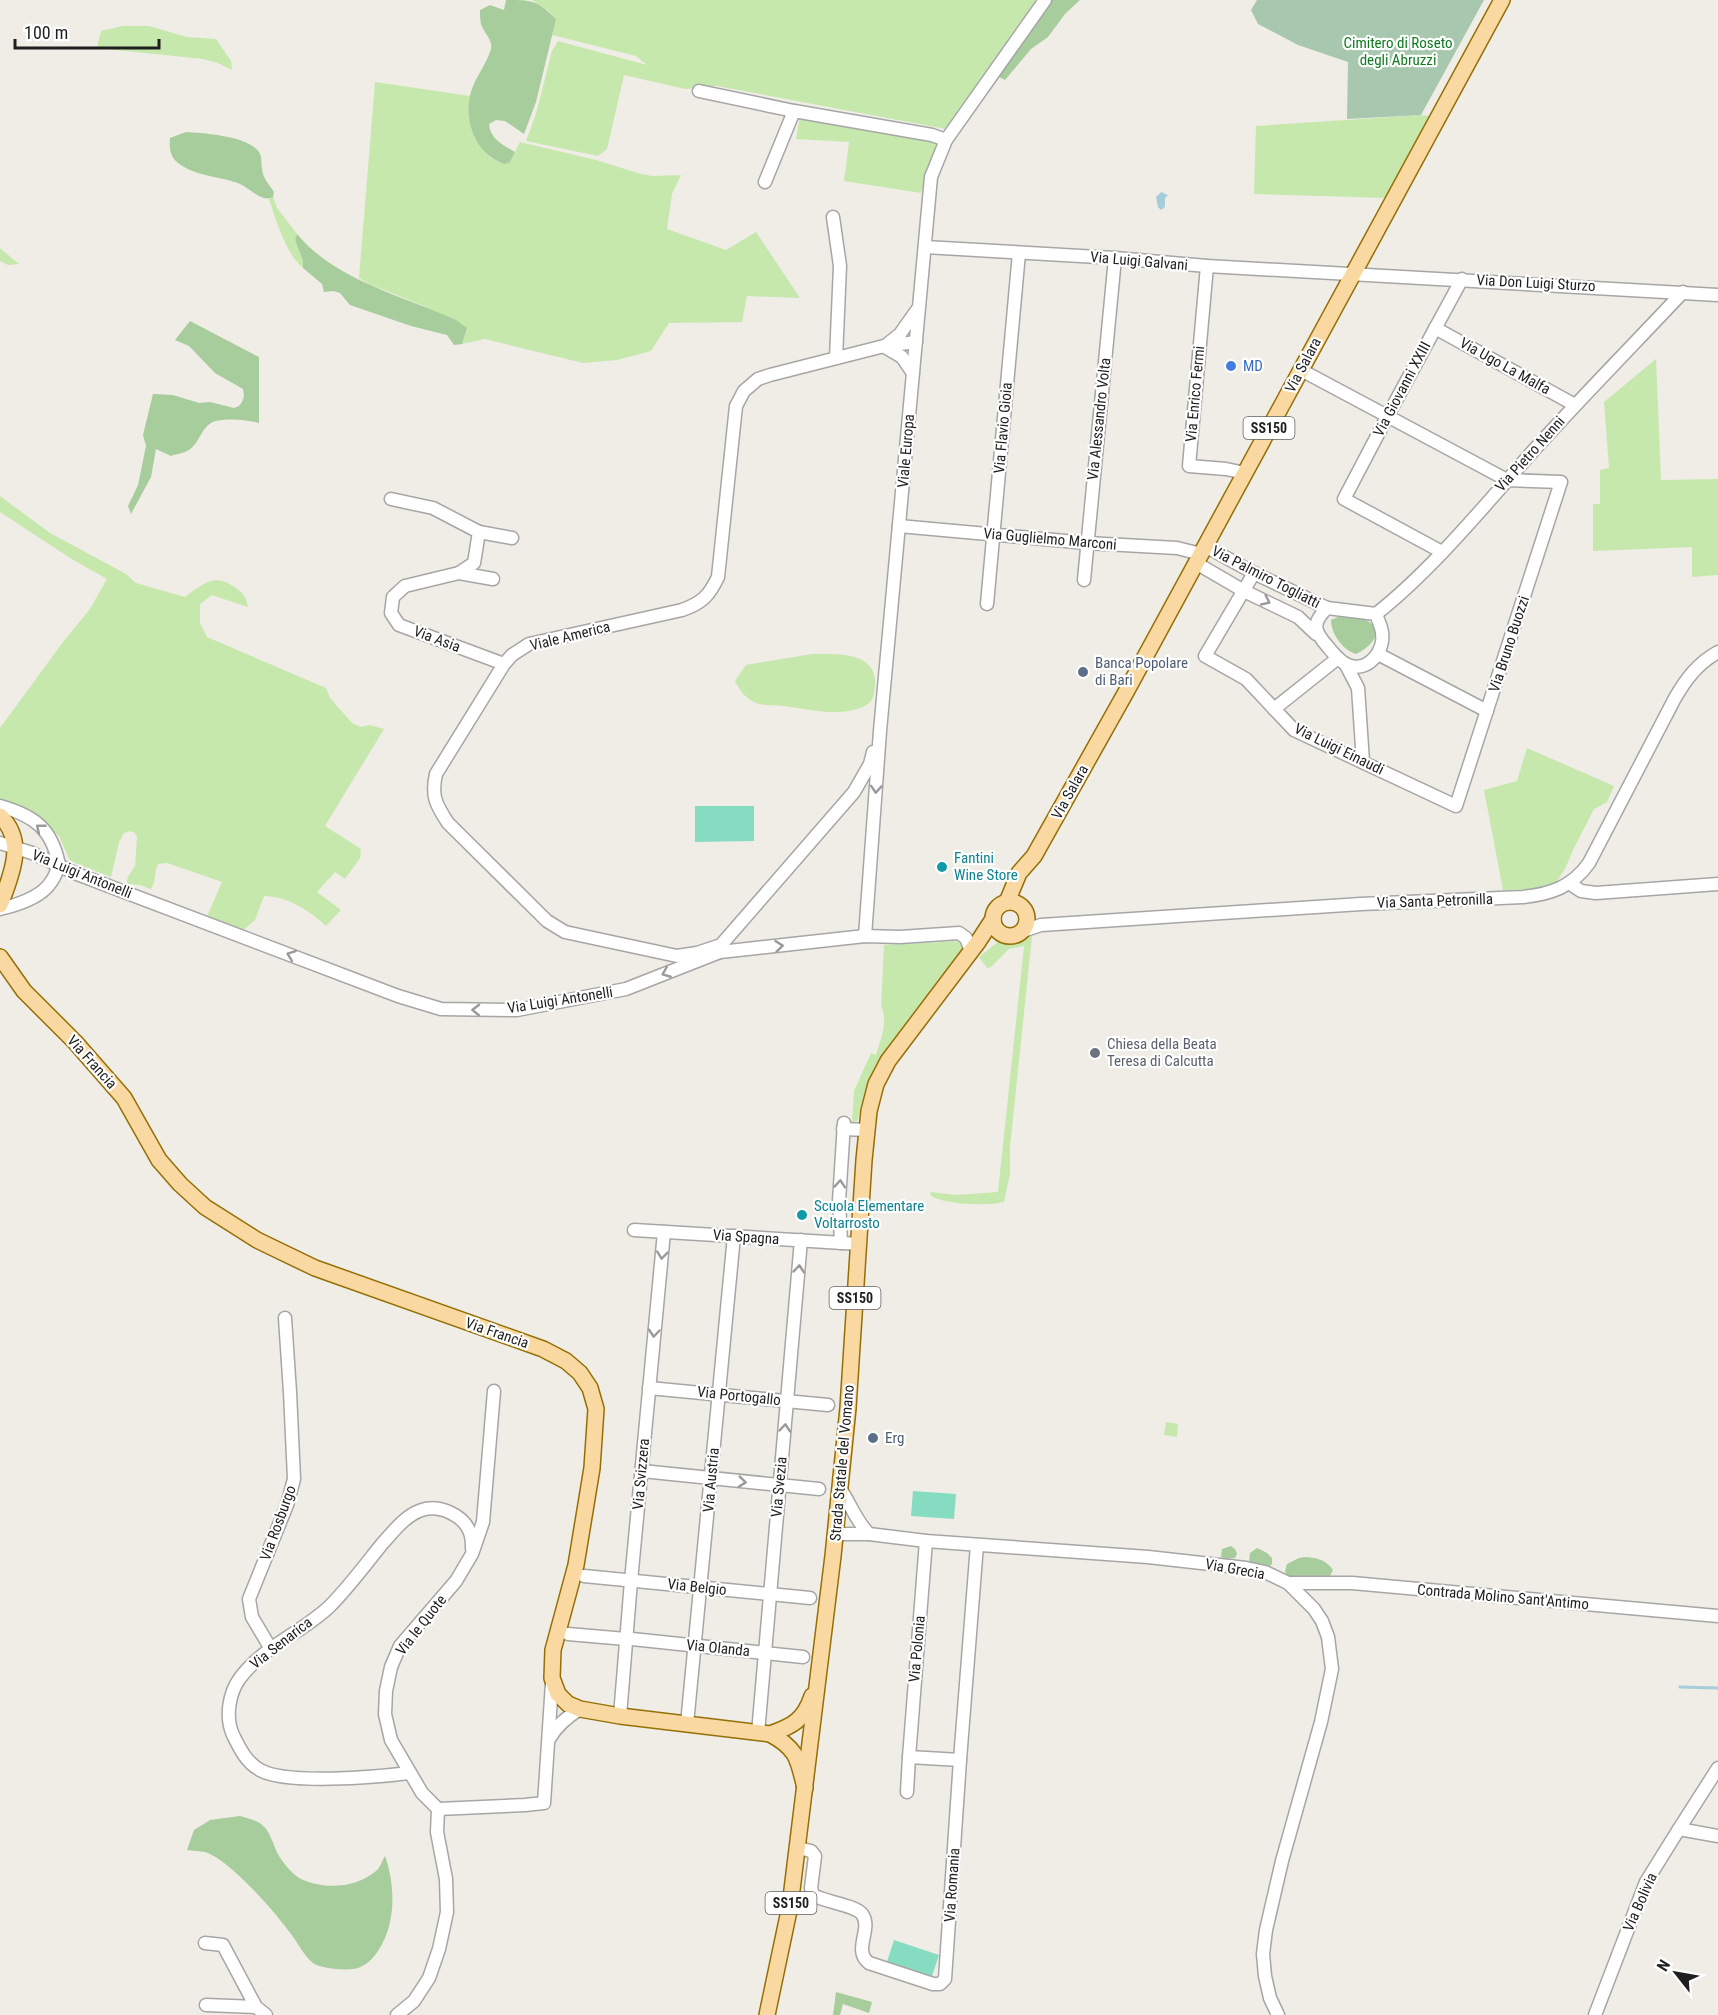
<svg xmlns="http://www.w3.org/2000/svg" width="1718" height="2015" viewBox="0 0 1718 2015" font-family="'Roboto Condensed',sans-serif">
  <rect width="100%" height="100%" fill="#efede5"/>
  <g fill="#c6e8ad">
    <path d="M532,0H1036L946,129L717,86L685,89L624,75L607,149L598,156L526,141L536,114L552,51L558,41L647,65L636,56L552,35L556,19L548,10Z"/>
    <path d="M123,26H149L187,37L216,39L231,61L232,70L218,63L203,59L97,48L101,31Z"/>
    <path d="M375,82L470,96C470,105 469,116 471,125C475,141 491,168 510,162L520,142L596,160L641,174L653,176L681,175L672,194L667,229L726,250L756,232L800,298L747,296L742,322L669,323L651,351L617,360L583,363L485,339L462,344L467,328L424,306L369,284L359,278Z"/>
    <path d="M1421,115L1430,116L1386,198L1254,194L1256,126Z"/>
    <path d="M800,116L931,139L936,145L921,193L844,181L849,142L796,139Z"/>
    <path d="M273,197L277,208L297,234L295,240L303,261V268C286,254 276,220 269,199Z"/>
    <path d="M0,248L19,264L8,265L0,261Z"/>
    <path d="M1656,359L1661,480L1718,479V575L1692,577V547L1593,551V504H1600V470L1609,468L1604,402Z"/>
    <path d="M0,496L50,533L126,574L136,583L185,597C203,584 214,572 236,588C244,594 246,597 248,607L212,595L200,604V623L207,637L326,688L330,698L352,723L361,727L370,725L384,729L325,826L361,849L360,858L345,879L335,872L317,892L341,910L326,926C311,911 286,896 264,896L255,920L241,932L206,919L222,882L167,863L158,864C154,872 156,882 151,889L140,885L126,884L128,877L135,866L137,838L135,833L131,831L124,833L119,842L111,877L70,861L59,836L34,815L0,801V728L63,642L90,609L107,579L70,558L0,512Z"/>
    <path d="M812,654C837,654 878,651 875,686C874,695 873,702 865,706C839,718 810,709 783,706C775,705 764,706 756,703C745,698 740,691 735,681L746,665Z"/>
    <path d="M1527,748L1614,786L1607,802L1594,809L1573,850L1565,869L1556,882L1533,889L1503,890L1484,790L1517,781Z"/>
    <path d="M1032,936L1010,1147V1174L1004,1202C986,1206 948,1205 931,1196L930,1192L956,1195L998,1192L1024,946L1009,949L991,967L987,968L979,957L999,941Z"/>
    <path d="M962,941L965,944C952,963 940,982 926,1001C898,1037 864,1073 858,1120L852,1123L854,1091L871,1053L876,1055C880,1041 889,1020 881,1007L884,945Z"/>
    <path d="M1166,1422L1178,1424L1177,1437L1164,1435Z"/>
  </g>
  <g fill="#a7cd9c">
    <path d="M506,0C531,0 538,0 556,19L536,102L524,134L505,121L496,120L489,124C490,139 503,145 515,152L510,162L505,164C477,156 464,123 470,96C473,80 486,66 491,49C493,40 484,33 481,24C480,20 480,15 480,10L490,5L504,10Z"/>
    <path d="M1051,0H1080L1065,14L1048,37L1031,49L1005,80L997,76Z"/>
    <path d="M186,132C203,133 252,136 260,154C262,157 261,164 262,168C263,179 268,183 274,192L273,197C261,203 250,188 240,184C221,176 196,177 178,163C170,157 169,148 170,138Z"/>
    <path d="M297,234C335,280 403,296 456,320L467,328L462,344L454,345L447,335L411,326L350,305L340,293L333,291L324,292L322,284L303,268V261L295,240Z"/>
    <path d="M190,321L259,357V423C247,420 222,417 211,423C201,429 199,443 189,450C184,453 176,454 171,456L156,449L151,477L131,514L128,506L138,485L146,446L143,435L153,394L173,395L199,403L210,402L234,408L239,406L242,402L244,396L243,389L215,373L189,346L175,340Z"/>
    <path d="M1338,617C1348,618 1364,616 1372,624C1385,634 1366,650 1356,654C1343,650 1331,634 1331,620Z"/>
    <path d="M1231,1546L1235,1549L1237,1554L1235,1558L1226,1559L1221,1557L1222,1549Z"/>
    <path d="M1257,1548L1267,1553L1272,1558V1564L1268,1568L1249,1562L1250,1553Z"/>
    <path d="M1306,1557C1318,1558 1326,1560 1333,1570L1329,1578H1287L1285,1571L1287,1564L1299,1558Z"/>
    <path d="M240,1816C246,1818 256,1820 261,1824C271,1831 273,1846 279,1856C284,1864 293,1875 301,1879C325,1890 356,1888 376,1871C380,1868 382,1861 385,1856C395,1884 396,1920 381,1946C376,1955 369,1964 358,1968C349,1971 321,1969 313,1963C304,1956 298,1943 291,1934C275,1912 230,1860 205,1852C199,1851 192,1851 187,1850L194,1830L210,1820Z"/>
    <path d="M836,1992L872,2002L869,2013L843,2004L840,2015H833Z"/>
  </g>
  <path fill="#a7c7ae" d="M1257,0H1484L1421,115L1347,119L1348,62L1298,45L1258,24L1251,10Z"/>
  <g fill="#86dcc1">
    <path d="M754,806V841L695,842V806Z"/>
    <path d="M913,1491L956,1494L954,1519L911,1516Z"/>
    <path d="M894,1940L939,1955L931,1979L886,1965Z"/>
  </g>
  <path fill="#a7ccdb" d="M1161,192L1168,195L1165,198V207L1161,210L1158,207L1156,197Z"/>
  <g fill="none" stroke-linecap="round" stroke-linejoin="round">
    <path stroke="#a7ccdb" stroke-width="3" d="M1680,1687L1718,1688"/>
    <defs>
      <g id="minor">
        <path d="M699,91L794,111"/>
        <path d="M765,182L794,111L932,135L946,140"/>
        <path d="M833,217L840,266L836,358"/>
        <path d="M925,247L1115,258L1207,266L1718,295"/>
        <path d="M1207,266L1189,466L1226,469L1245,473"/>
        <path d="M1435,328L1575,405"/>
        <path d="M885,346L900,334L917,310"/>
        <path d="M885,347L902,357L913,373"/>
        <path d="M391,499L433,508L479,532L474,563L459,573L405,586L393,597L391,613L399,625L504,664"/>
        <path d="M899,526L1087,543L1177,548L1201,554"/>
        <path d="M479,532L512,538"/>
        <path d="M1205,546L1254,573L1327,608"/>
        <path d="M1442,552L1344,499L1387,417L1462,279"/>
        <path d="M1196,563L1244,591L1298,617L1316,634"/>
        <path d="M459,573L493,579"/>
        <path d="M1254,573L1205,656L1246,679L1294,730L1456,806L1561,482L1507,480L1301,370"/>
        <path d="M1084,580L1115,258"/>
        <path d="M987,604L1019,253"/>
        <path d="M1327,608L1376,614C1378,620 1381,626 1382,632C1385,651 1368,673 1348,665C1340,662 1334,654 1328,647C1314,631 1311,624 1327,608Z"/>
        <path d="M1376,614C1432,570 1485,505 1533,451C1582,397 1633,345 1683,292"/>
        <path d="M1378,654L1487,711"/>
        <path d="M1346,665L1358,688L1363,762"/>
        <path d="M1274,709L1338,658"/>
        <path d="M0,806C35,816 52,829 59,865C57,870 55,877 51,882C41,898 17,905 0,909"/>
        <path d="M0,843L32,853L77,874L398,996L441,1009L517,1010L626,989L720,952L865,936L900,937L959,933L966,938L971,951"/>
        <path d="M1569,883L1581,891L1596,893L1718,884"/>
        <path d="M1020,932L1041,925L1361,904L1523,897C1551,894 1572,887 1589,863L1675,698C1686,679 1698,663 1718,652"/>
        <path d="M865,936L880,731L931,177L946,140L1045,0"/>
        <path d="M721,945L697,953L677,956L565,932L547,921L448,823C436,805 431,796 436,774L504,664L512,655L529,644L682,610C702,603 709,596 718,577L736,406L744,391L758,379L770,375L884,346L916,342"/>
        <path d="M720,952L721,945L854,792L870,764L873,752"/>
        <path d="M843,1129L867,1130"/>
        <path d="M634,1230L859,1244"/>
        <path d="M841,1243L839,1201L844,1123"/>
        <path d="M649,1388L828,1405"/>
        <path d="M642,1471L819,1489"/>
        <path d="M841,1490C851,1505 856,1521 869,1534"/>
        <path d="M836,1534H869L926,1541L1148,1557L1246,1568L1265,1572L1288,1583L1314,1609L1322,1621L1328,1637L1332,1669L1321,1722L1282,1861L1266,1930L1263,1954L1265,1976L1270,1998L1278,2015"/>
        <path d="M926,1541L909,1757L960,1760"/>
        <path d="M584,1576L810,1598"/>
        <path d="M1288,1583H1352L1718,1616"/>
        <path d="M568,1634L626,1639"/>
        <path d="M632,1639L803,1657"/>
        <path d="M271,1649L252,1617L249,1599L287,1505L294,1479L290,1392L285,1318"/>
        <path d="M620,1716L631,1581L664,1232"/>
        <path d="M687,1724L734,1236"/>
        <path d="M758,1733L801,1240"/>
        <path d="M549,1739C557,1725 567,1717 580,1709"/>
        <path d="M409,1773C377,1777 286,1785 260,1770C246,1762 240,1749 233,1735C225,1717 229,1693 240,1678C263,1647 301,1633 329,1607C348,1588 365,1565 382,1544C393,1532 404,1517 419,1511C438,1503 466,1515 471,1536C472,1540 472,1545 472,1549"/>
        <path d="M907,1792L909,1757"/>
        <path d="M438,1809L525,1805L544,1803L552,1683"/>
        <path d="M1679,1829L1718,1768"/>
        <path d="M798,1848L811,1851L815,1856L811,1888L813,1895C825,1902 855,1905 862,1914C873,1929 852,1950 869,1963L933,1984H940L945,1979L960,1760L977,1545"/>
        <path d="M205,1943L223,1945L256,2007L266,2015"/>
        <path d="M206,2005L256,2007"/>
        <path d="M397,2015L414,2001L429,1978L439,1949L447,1912L446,1879L437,1832L438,1809L422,1793L391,1740L385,1714L386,1691L391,1667L400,1646L456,1581L472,1554L483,1522L494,1391"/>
        <path d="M1595,2015L1646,1882L1679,1829L1718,1836"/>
      </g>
      <g id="major">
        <path d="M0,816C27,841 11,876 0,905"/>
        <path d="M1007,902L1019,873L1034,856L1126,692L1502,0"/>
        <circle cx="1010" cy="919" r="17"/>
        <path d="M0,957L24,991L75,1042L124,1098L159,1160L180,1184L205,1207L257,1240L315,1268L543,1349L566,1361L580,1373L590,1388L596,1409L592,1468L576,1565L553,1650L552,1678L558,1694L568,1704L580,1709L620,1716L770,1734C798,1749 798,1760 805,1788"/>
        <path d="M770,1734C793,1726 804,1720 812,1696"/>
        <path d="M767,2015L790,1906L833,1556L848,1408L864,1160L869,1111L876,1084L888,1061L978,942L993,919"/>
      </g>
    </defs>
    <use href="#minor" stroke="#a6a6a6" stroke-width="15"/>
    <use href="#major" stroke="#956f05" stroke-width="18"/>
    <use href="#minor" stroke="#fff" stroke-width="12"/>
    <use href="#major" stroke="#f9d9a1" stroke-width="15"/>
  </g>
  <defs><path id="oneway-chevron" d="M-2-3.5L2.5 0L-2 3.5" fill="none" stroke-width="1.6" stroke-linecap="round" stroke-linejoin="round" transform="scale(1.5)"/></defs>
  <g stroke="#9a9a9a">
    <use href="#oneway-chevron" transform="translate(1266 601) rotate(25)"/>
    <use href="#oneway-chevron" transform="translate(876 789) rotate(94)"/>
    <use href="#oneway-chevron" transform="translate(40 828) rotate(-141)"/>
    <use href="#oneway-chevron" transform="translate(779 946) rotate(-6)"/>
    <use href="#oneway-chevron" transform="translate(291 955) rotate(-159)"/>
    <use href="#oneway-chevron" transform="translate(666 973) rotate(158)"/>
    <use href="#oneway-chevron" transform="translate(476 1010) rotate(-179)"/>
    <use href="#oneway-chevron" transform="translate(840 1184) rotate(-86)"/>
    <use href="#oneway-chevron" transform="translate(662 1255) rotate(96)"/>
    <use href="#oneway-chevron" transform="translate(799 1269) rotate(-85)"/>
    <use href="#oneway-chevron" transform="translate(654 1333) rotate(95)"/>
    <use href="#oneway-chevron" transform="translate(785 1428) rotate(-85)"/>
    <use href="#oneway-chevron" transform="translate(742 1482) rotate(6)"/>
  </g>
  <circle fill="#3f7fe0" stroke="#fff" stroke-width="2" cx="1231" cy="366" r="6"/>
  <g fill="#5c6f8a" stroke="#fff" stroke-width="2">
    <circle cx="1083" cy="672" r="6"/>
    <circle cx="873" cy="1438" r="6"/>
  </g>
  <g fill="#0f9aa8" stroke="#fff" stroke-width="2">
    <circle cx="942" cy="867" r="6"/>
    <circle cx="802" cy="1215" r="6"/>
  </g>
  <circle fill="#6b7280" stroke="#fff" stroke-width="2" cx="1095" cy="1053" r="6"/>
  <g text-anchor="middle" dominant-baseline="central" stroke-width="4.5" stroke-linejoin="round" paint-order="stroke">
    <g fill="#fff" stroke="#626262" stroke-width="1.5">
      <rect x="1243.5" y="417" width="51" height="22" rx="4.5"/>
      <rect x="829.5" y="1287" width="51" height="22" rx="4.5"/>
      <rect x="765.5" y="1892" width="51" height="22" rx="4.5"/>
    </g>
    <g font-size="14" font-weight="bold" fill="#1f1f1f">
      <text x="1269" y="428">SS150</text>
      <text x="855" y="1298">SS150</text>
      <text x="791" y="1903">SS150</text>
    </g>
    <g font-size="15" fill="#0f7a20" stroke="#fff">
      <text x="1398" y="43">Cimitero di Roseto<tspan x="1398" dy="17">degli Abruzzi</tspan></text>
    </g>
    <g font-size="15" fill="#1f1f1f" stroke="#fff">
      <text transform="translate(1139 261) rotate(5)">Via Luigi Galvani</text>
      <text transform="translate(1536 283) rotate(3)">Via Don Luigi Sturzo</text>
      <text transform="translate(1303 365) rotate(-62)">Via Salara</text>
      <text transform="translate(1505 366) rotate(29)">Via Ugo La Malfa</text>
      <text transform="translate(1402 389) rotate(-62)">Via Giovanni XXIII</text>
      <text transform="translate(1195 394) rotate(-85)">Via Enrico Fermi</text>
      <text transform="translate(1099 419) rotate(-84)">Via Alessandro Volta</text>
      <text transform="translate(1003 428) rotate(-85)">Via Flavio Gioia</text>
      <text transform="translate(906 451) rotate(-85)">Viale Europa</text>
      <text transform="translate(1530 454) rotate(-48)">Via Pietro Nenni</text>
      <text transform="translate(1050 539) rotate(5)">Via Guglielmo Marconi</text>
      <text transform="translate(1266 577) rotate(27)">Via Palmiro Togliatti</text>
      <text transform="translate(570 636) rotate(-14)">Viale America</text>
      <text transform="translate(437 639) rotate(21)">Via Asia</text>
      <text transform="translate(1509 644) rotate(-72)">Via Bruno Buozzi</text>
      <text transform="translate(1339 749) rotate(26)">Via Luigi Einaudi</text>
      <text transform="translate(1070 792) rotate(-61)">Via Salara</text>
      <text transform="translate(82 874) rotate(22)">Via Luigi Antonelli</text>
      <text transform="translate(1435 901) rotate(-2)">Via Santa Petronilla</text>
      <text transform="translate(560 1000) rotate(-9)">Via Luigi Antonelli</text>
      <text transform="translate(92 1062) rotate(48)">Via Francia</text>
      <text transform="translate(746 1237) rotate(4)">Via Spagna</text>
      <text transform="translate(497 1333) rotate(19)">Via Francia</text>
      <text transform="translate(739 1396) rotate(6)">Via Portogallo</text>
      <text transform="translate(842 1463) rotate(-85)">Strada Statale del Vomano</text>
      <text transform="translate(641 1474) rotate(-85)">Via Svizzera</text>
      <text transform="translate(711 1480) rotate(-85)">Via Austria</text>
      <text transform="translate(779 1487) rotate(-85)">Via Svezia</text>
      <text transform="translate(278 1523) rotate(-70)">Via Rosburgo</text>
      <text transform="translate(1235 1569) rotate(10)">Via Grecia</text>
      <text transform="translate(697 1587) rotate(6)">Via Belgio</text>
      <text transform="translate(1503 1597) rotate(5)">Contrada Molino Sant'Antimo</text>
      <text transform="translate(421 1625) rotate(-52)">Via le Quote</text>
      <text transform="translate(281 1643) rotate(-38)">Via Senarica</text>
      <text transform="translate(718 1648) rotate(6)">Via Olanda</text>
      <text transform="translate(917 1649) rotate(-85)">Via Polonia</text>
      <text transform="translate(952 1885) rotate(-86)">Via Romania</text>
      <text transform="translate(1640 1902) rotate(-66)">Via Bolivia</text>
    </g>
    <g font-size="15" fill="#366cbe" stroke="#fff" text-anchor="start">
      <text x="1243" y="366">MD</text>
    </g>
    <g font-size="15" fill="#4e5e75" stroke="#fff" text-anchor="start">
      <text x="1095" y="663">Banca Popolare<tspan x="1095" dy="17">di Bari</tspan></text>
      <text x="885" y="1438">Erg</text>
    </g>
    <g font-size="15" fill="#0d838f" stroke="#fff" text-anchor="start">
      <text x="954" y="858">Fantini<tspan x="954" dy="17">Wine Store</tspan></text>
      <text x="814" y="1206">Scuola Elementare<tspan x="814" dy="17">Voltarrosto</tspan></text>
    </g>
    <g font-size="15" fill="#5b616d" stroke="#fff" text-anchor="start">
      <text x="1107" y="1044">Chiesa della Beata<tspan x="1107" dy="17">Teresa di Calcutta</tspan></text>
    </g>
  </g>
  <g transform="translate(1676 1973) rotate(301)" stroke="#ffffff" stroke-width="4.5" paint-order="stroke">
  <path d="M0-4.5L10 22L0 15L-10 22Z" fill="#1f1f1f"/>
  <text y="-9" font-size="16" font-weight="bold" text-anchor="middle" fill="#1f1f1f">N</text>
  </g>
  <path d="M15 39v9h144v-9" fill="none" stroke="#1f1f1f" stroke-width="3"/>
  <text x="24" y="39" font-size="18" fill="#1f1f1f" stroke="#ffffff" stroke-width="4.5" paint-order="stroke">100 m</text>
</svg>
